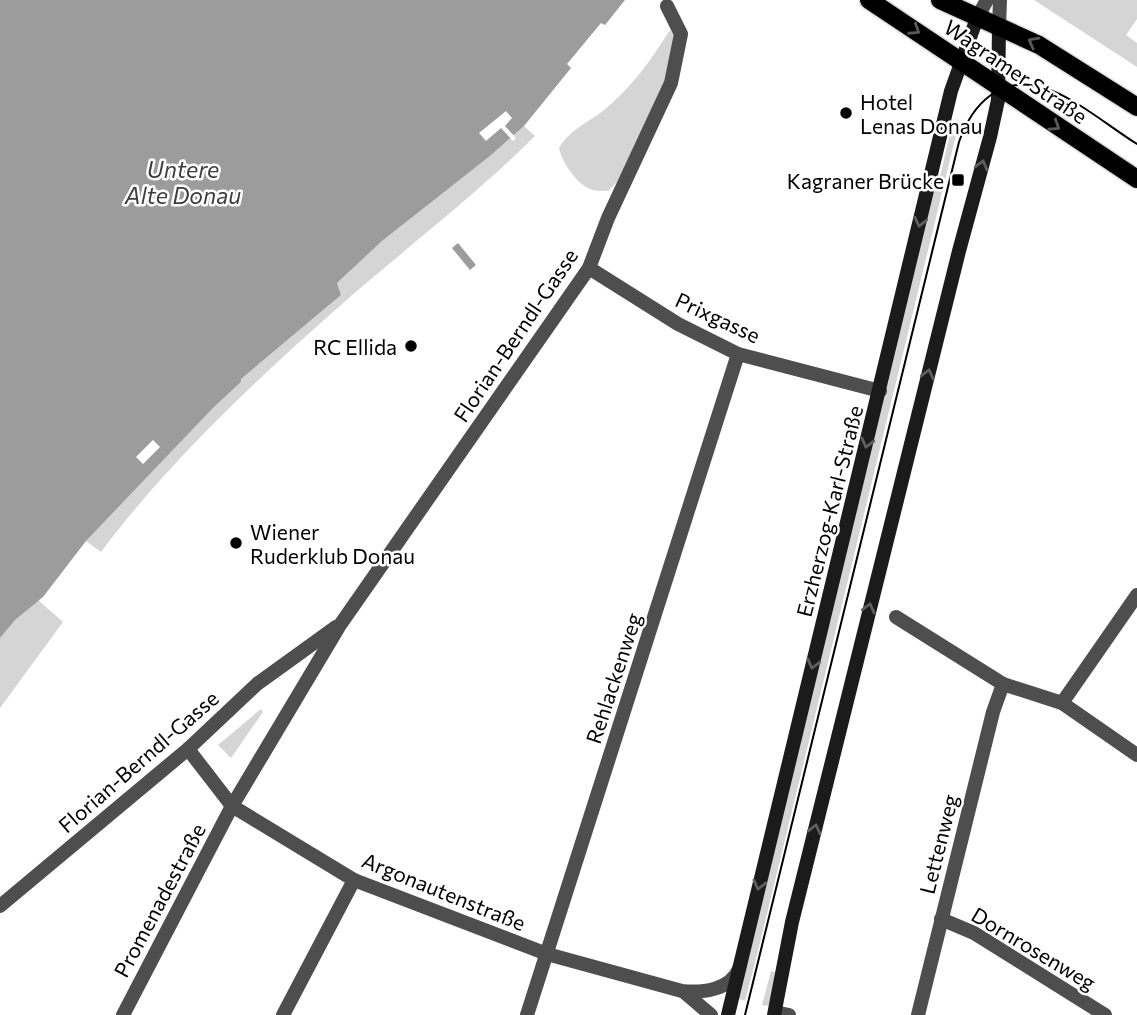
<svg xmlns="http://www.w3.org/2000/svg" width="1137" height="1015" viewBox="0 0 1137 1015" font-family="Commissioner,sans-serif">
  <rect width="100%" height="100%" fill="#fff"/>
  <g fill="#d5d5d5">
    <path d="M1034,0H1137V19L1126,35L1137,43V67Z"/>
    <path d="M670,30L675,34L668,77L617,182L608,191C602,191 595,191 590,189C576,183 562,162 559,148C569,130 589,122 604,110C632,87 651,60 670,30Z"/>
    <path d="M524,126L535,136C475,196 406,248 342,304C256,380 170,460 101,552L86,541L213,408L241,382V379L341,295L337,283L382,241L490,156Z"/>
    <path d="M950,134L956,135L758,951L745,1001L736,998L931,200L939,181Z"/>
    <path d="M851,421L856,422L840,487L835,486Z"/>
    <path d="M38,600L63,622L0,708V638L15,620Z"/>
    <path d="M261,709L263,712L231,758L218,745Z"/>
    <path d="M771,971L775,972L770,1006L762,1005Z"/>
  </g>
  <g fill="#9c9c9c">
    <path d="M0,0H625L605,25L601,23L567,64L571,68L524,126L490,156L382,241L337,283L341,295L241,379V382L213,408L86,541L43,597L15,620L0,638Z"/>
    <path d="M458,243L476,265L470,270L452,248Z"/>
  </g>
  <g fill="#fff">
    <path d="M506,111L512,118L505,126L516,138L513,141L501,128L486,141L479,133Z"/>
    <path d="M153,440L160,447L143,464L136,457Z"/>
  </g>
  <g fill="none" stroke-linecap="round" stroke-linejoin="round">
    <defs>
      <g id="primary">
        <path d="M869,0L1137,179"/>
        <path d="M940,0L1039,45L1137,107"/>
      </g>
    </defs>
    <use href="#primary" stroke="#dbdbdb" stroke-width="21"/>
    <g stroke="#4e4e4e" stroke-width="14">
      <path d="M977,18L987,0"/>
      <path d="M999,27L1000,0"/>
      <path d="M589,268L678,324L738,354L880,391"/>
      <path d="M896,617L1003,684L1062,703L1137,755"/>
      <path d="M1062,703L1137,595"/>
      <path d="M188,749L232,806L354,880L547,954L682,991C703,993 730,990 739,969"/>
      <path d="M0,906L188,749L257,684L336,627"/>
      <path d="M941,919L974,933L1105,1015"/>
      <path d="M684,992L711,1015"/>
      <path d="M775,1012L789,1015"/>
      <path d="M123,1015L232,806L340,625L589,268L608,218L671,83L681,34L667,6"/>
      <path d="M283,1015L354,880"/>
      <path d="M527,1015L738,354"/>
      <path d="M918,1015L993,712L1003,684"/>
    </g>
    <g stroke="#1b1b1b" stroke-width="14">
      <path d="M728,1015L951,91L977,18"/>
      <path d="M774,1015L792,922L959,251L990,137L998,100L999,27"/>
    </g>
    <use href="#primary" stroke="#000" stroke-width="18"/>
    <path stroke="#000" stroke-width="2" d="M745,1015L959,142C972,104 1001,74 1044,88C1073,96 1111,128 1137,144"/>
  </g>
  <defs><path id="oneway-chevron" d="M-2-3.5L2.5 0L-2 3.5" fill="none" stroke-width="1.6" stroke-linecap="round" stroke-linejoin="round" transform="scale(1.75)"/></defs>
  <g stroke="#595959">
    <use href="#oneway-chevron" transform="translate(915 30) rotate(33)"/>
    <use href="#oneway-chevron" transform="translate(1033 42) rotate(-152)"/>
    <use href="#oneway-chevron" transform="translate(1055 126) rotate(33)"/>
  </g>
  <g stroke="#5f5f5f">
    <use href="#oneway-chevron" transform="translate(982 165) rotate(-75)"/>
    <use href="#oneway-chevron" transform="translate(920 222) rotate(103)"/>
    <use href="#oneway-chevron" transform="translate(928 374) rotate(-76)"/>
    <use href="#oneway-chevron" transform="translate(867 443) rotate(104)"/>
    <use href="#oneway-chevron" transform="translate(869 608) rotate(-76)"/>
    <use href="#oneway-chevron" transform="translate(813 664) rotate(104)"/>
    <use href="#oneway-chevron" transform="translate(815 829) rotate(-76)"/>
    <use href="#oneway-chevron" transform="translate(759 885) rotate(104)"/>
  </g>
  <g fill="#000" stroke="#fff" stroke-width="2.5">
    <circle cx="846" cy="113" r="7"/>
    <rect x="951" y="173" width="14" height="14" rx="3.5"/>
    <circle cx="411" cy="346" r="7"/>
    <circle cx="236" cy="543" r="7"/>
  </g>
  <g text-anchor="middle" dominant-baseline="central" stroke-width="5" stroke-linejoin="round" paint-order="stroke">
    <g font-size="21" fill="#000" stroke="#fff">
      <text transform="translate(1016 71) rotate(34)">Wagramer Straße</text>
      <text transform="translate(718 317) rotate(25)">Prixgasse</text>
      <text transform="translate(515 335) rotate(-56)">Florian-Berndl-Gasse</text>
      <text transform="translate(829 511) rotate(-76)">Erzherzog-Karl-Straße</text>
      <text transform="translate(613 678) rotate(-72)">Rehlackenweg</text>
      <text transform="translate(138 761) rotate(-41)">Florian-Berndl-Gasse</text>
      <text transform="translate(938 844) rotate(-76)">Lettenweg</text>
      <text transform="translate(444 891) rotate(22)">Argonautenstraße</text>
      <text transform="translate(159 900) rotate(-62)">Promenadestraße</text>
      <text transform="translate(1034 948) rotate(31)">Dornrosenweg</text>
    </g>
    <g font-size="21" fill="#000" stroke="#fff" text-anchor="start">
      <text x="860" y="101">Hotel<tspan x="860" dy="24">Lenas Donau</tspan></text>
      <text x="944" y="180" text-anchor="end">Kagraner Brücke</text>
      <text x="397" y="346" text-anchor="end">RC Ellida</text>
      <text x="250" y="531">Wiener<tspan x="250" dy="24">Ruderklub Donau</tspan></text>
    </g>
    <g font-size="23" font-style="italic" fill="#3d3d3d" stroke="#fff">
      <text x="183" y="169">Untere<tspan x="183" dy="26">Alte Donau</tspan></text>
    </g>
  </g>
</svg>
